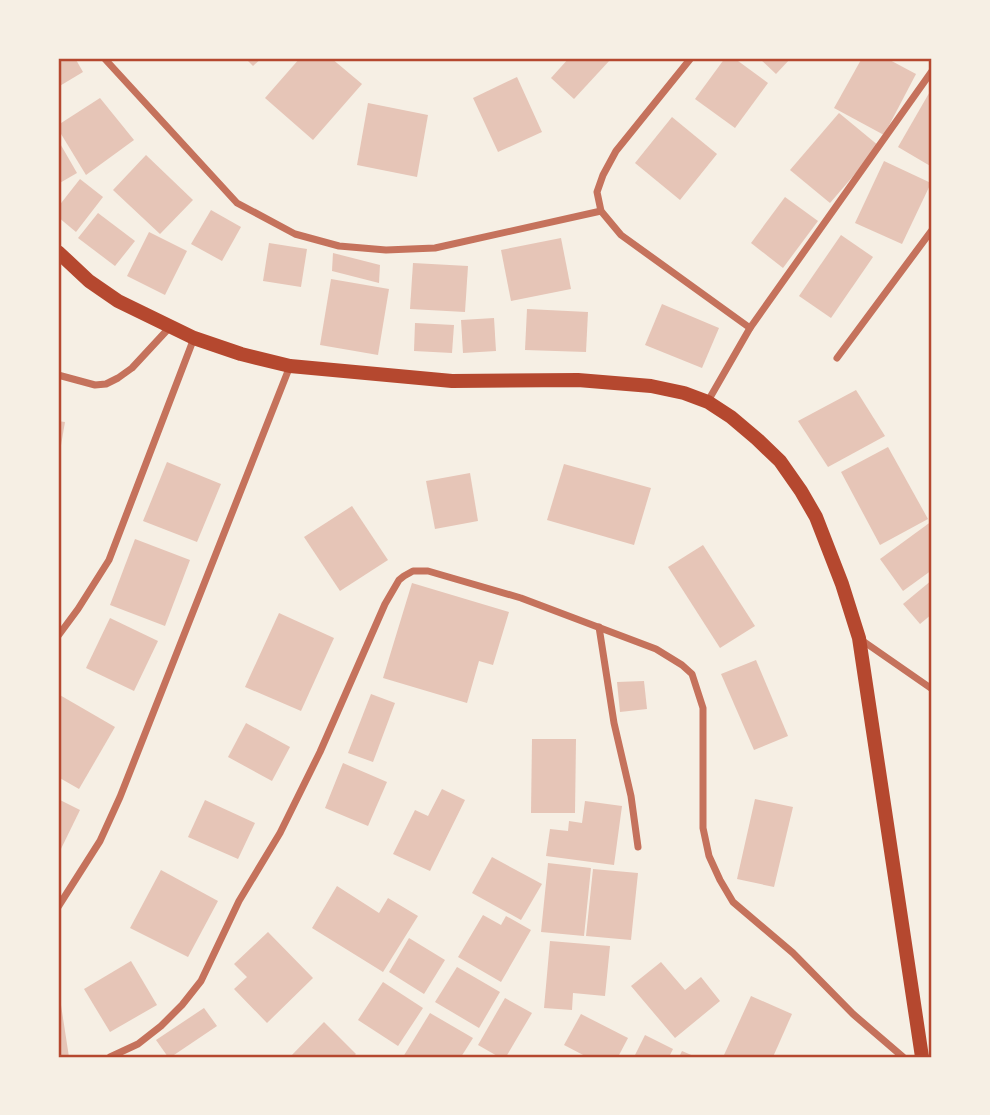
<svg xmlns="http://www.w3.org/2000/svg" width="990" height="1115" viewBox="0 0 990 1115" font-family="Helvetica,sans-serif">
  <rect width="100%" height="100%" fill="#f6efe4"/>
  <g fill="#e6c5b7">
    <path d="M58,58H75L83,72L58,87Z"/>
    <path d="M245,58H262L253,66Z"/>
    <path d="M300,58H331L362,84L313,140L265,98Z"/>
    <path d="M569,58H607L610,60L574,99L551,78Z"/>
    <path d="M725,58H734L768,83L735,128L695,99Z"/>
    <path d="M759,58H791L776,74Z"/>
    <path d="M862,58H886L916,74L884,135L834,108Z"/>
    <path d="M517,77L542,132L498,152L473,98Z"/>
    <path d="M932,88V167L898,147Z"/>
    <path d="M100,98L134,140L86,175L58,129V125Z"/>
    <path d="M368,103L428,115L417,177L357,165Z"/>
    <path d="M839,113L879,146L830,203L790,170Z"/>
    <path d="M672,117L717,154L680,200L635,163Z"/>
    <path d="M58,140L77,173L58,184Z"/>
    <path d="M146,155L193,200L160,234L113,190Z"/>
    <path d="M884,161L931,183L902,244L855,223Z"/>
    <path d="M80,179L103,197L76,232L58,217V207Z"/>
    <path d="M785,197L818,221L783,268L751,243Z"/>
    <path d="M211,210L241,227L222,261L191,244Z"/>
    <path d="M98,213L135,241L115,266L78,238Z"/>
    <path d="M149,232L187,251L165,295L127,276Z"/>
    <path d="M841,235L873,257L831,318L799,296Z"/>
    <path d="M561,238L571,289L511,301L501,250Z"/>
    <path d="M269,243L307,249L301,287L263,281Z"/>
    <path d="M333,253L380,265L379,283L332,271Z"/>
    <path d="M413,263L468,266L465,312L410,309Z"/>
    <path d="M331,279L389,289L378,355L320,345Z"/>
    <path d="M662,304L719,328L702,368L645,345Z"/>
    <path d="M527,309L588,312L586,352L525,350Z"/>
    <path d="M494,318L496,351L463,353L461,320Z"/>
    <path d="M415,323L454,325L452,353L414,351Z"/>
    <path d="M856,390L885,436L828,467L798,421Z"/>
    <path d="M58,421L65,422L59,457H58Z"/>
    <path d="M888,447L928,519L880,545L841,472Z"/>
    <path d="M167,462L221,484L197,542L143,521Z"/>
    <path d="M564,464L651,488L634,545L547,520Z"/>
    <path d="M470,473L478,521L435,529L426,481Z"/>
    <path d="M352,506L388,560L340,591L304,537Z"/>
    <path d="M932,521V570L903,591L880,559Z"/>
    <path d="M135,539L190,560L165,626L110,605Z"/>
    <path d="M703,545L755,626L720,648L668,567Z"/>
    <path d="M932,580V614L920,624L903,604Z"/>
    <path d="M412,583L509,612L493,665L479,661L467,703L383,678Z"/>
    <path d="M279,613L334,638L301,711L245,687Z"/>
    <path d="M110,618L158,641L134,691L86,668Z"/>
    <path d="M756,660L788,736L754,750L721,674Z"/>
    <path d="M644,681L647,709L620,712L617,682Z"/>
    <path d="M58,694L115,727L79,789L58,777Z"/>
    <path d="M371,694L395,703L373,762L348,753Z"/>
    <path d="M246,723L290,747L272,781L228,757Z"/>
    <path d="M532,739H576L575,813H531Z"/>
    <path d="M343,763L387,782L368,826L325,808Z"/>
    <path d="M442,789L465,800L430,871L393,854L415,810L428,816Z"/>
    <path d="M58,799L80,810L58,855Z"/>
    <path d="M755,799L793,807L774,887L737,879Z"/>
    <path d="M205,800L255,823L238,859L188,837Z"/>
    <path d="M585,801L622,806L614,865L546,856L550,829L568,831L569,821L582,823Z"/>
    <path d="M492,857L542,884L521,920L472,893Z"/>
    <path d="M548,863L591,868L584,936L541,932Z"/>
    <path d="M593,869L638,873L631,940L586,936Z"/>
    <path d="M161,870L218,901L188,957L130,928Z"/>
    <path d="M337,886L379,913L388,898L418,916L383,972L312,928Z"/>
    <path d="M483,915L501,925L506,916L531,930L501,982L458,957Z"/>
    <path d="M268,932L313,978L267,1023L234,989L247,977L234,964Z"/>
    <path d="M409,938L445,960L424,994L389,972Z"/>
    <path d="M550,941L610,946L605,996L573,993L572,1010L544,1008Z"/>
    <path d="M131,961L157,1005L110,1032L84,989Z"/>
    <path d="M661,962L685,990L701,977L720,1001L675,1038L631,986Z"/>
    <path d="M457,967L500,992L479,1028L435,1002Z"/>
    <path d="M383,982L423,1008L398,1046L358,1020Z"/>
    <path d="M58,992H59L69,1057H58Z"/>
    <path d="M751,996L792,1014L773,1057H728L724,1055Z"/>
    <path d="M505,998L532,1013L506,1057H499L478,1045Z"/>
    <path d="M204,1008L217,1026L171,1057H168L156,1040Z"/>
    <path d="M430,1013L473,1038L461,1057H403Z"/>
    <path d="M581,1014L628,1038L618,1057H587L564,1045Z"/>
    <path d="M324,1022L356,1054L353,1057H290Z"/>
    <path d="M645,1035L673,1049L669,1057H634Z"/>
    <path d="M682,1051L696,1057H679Z"/>
  </g>
  <g fill="none" stroke-linecap="round" stroke-linejoin="round">
    <g stroke="#c5725c" stroke-width="7">
      <path d="M104,58L237,203L295,234L339,246L386,250L435,248L601,211"/>
      <path d="M691,58L616,151L603,175L597,192L601,211L621,235L750,328L708,401"/>
      <path d="M750,328L932,71"/>
      <path d="M837,358L932,230"/>
      <path d="M58,375L95,385L106,384L118,378L132,368L170,327"/>
      <path d="M599,627L614,723L631,796L638,847"/>
      <path d="M58,636L78,609L109,560L194,338"/>
      <path d="M860,639L932,689"/>
      <path d="M58,907L100,841L120,797L290,366"/>
      <path d="M110,1057L138,1044L161,1026L182,1005L201,981L239,901L280,833L320,752L385,604L399,580L404,576L413,571H428L521,598L656,649L682,665L692,674L703,708V828L709,856L720,880L733,902L793,953L853,1014L903,1057"/>
    </g>
    <path stroke="#b5482f" stroke-width="14" d="M58,252L89,281L118,301L194,338L241,354L290,366L452,381L578,380L651,386L684,393L708,402L731,417L757,439L780,461L801,491L816,517L842,584L859,638L922,1057"/>
  </g>
  <rect width="990" height="1115" fill="none" stroke="#f6efe4" stroke-width="119"/>
  <rect x="60" y="60" width="870" height="996" fill="none" stroke="#b5482f" stroke-width="2.5"/>
</svg>
